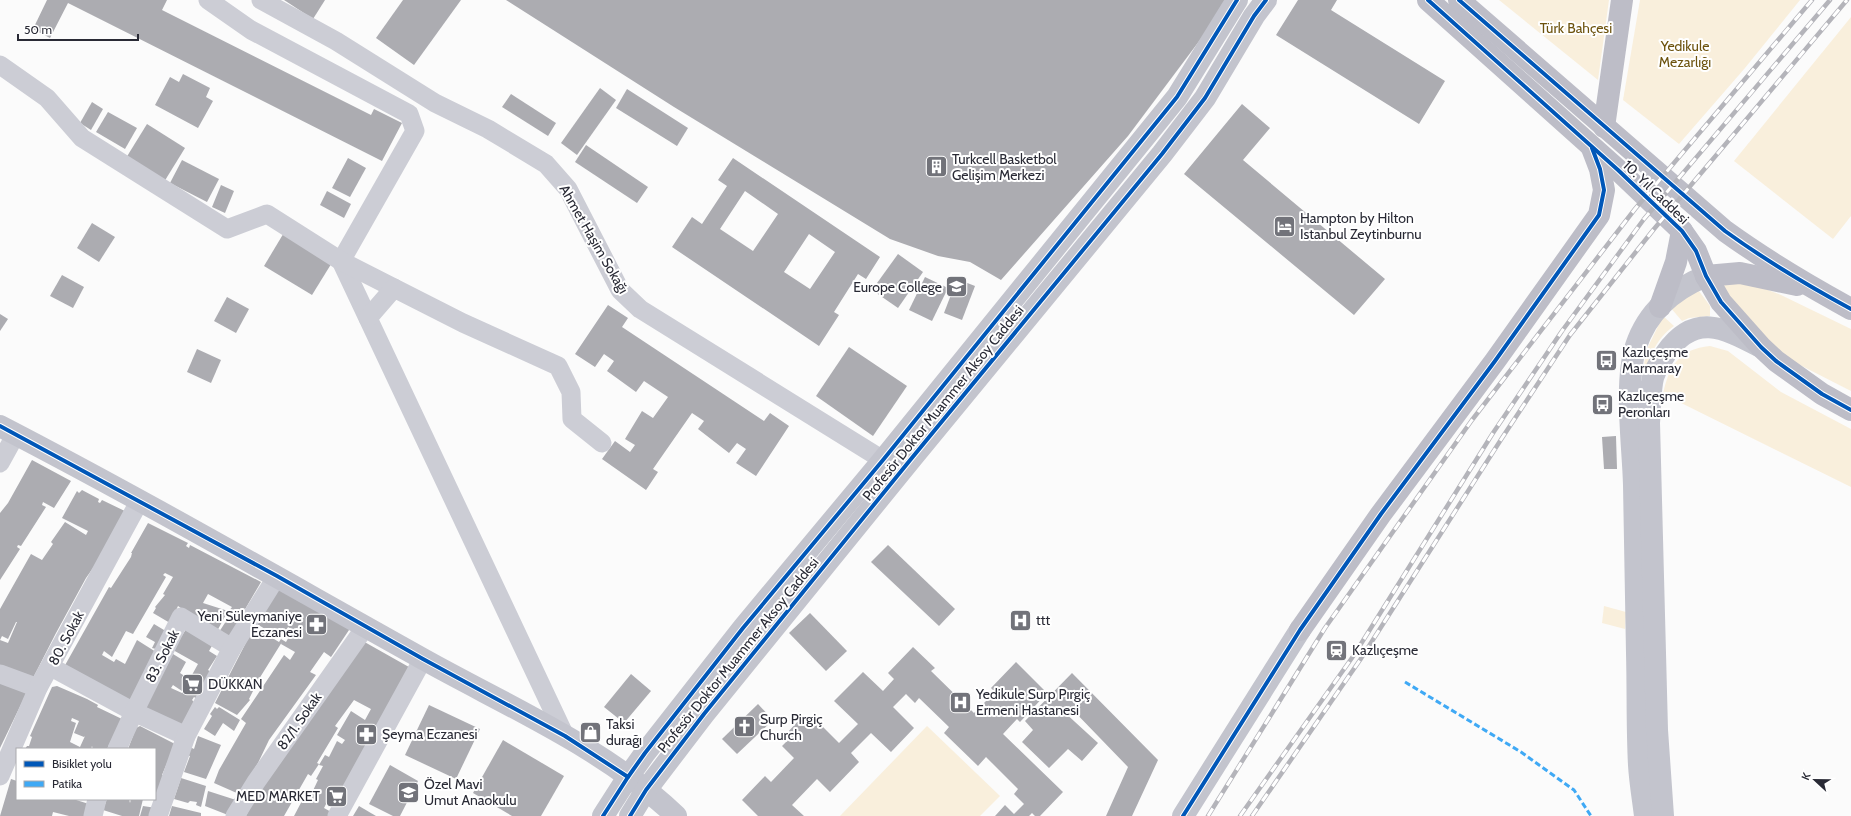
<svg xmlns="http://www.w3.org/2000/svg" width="1851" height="816" viewBox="0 0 1851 816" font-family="Cabin,sans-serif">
  <rect width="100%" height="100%" fill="#fbfbfb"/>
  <g fill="#f9efdc">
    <path d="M1499,0H1609L1598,80Z"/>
    <path d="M1640,0H1800L1745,68L1679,144L1623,100Z"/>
    <path d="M1851,17V216L1833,239L1734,161Z"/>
    <path d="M1722,284H1752L1781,295L1851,329V391L1796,363L1773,346L1725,292Z"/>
    <path d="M1696,287L1710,306V316L1689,318L1682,321L1670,307Z"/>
    <path d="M1663,316L1674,326C1655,339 1649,359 1642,379L1646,351Z"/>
    <path d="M1710,346L1728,351L1781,392L1851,429V487L1663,394C1669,366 1679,349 1710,346Z"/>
    <path d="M1604,606L1626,612L1625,629L1602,623Z"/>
    <path d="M927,726L1000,796L980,816H840Z"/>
  </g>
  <g fill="#acacb1" fill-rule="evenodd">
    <path d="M47,0H167L162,10L371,115L374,109L402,123L382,161L68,3L50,38L33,29Z"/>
    <path d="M284,0H325L313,19Z"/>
    <path d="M403,0H461L414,65L376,38Z"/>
    <path d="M506,0H1230L1128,136L1001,280L970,262L938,256L890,239L674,107Z"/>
    <path d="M1298,0H1337L1331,10L1445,81L1419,124L1276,35Z"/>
    <path d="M183,74L210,88L206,97L213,101L198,128L155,105L170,77L179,82Z"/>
    <path d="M600,88L616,100L577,155L561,143Z"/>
    <path d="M627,89L688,128L677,146L616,108Z"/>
    <path d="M511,94L556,123L548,136L502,107Z"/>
    <path d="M92,102L103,109L91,130L80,123Z"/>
    <path d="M1242,104L1270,128L1243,160L1385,279L1354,315L1184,174Z"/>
    <path d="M108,112L137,128L125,149L96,132Z"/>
    <path d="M147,124L185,148L164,182L126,158Z"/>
    <path d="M586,145L648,187L637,203L575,162Z"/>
    <path d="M348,158L366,168L350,197L332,188Z"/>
    <path d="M733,158L880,257L866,279L858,274L834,312L839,315L819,346L672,247L692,217L702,224L727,186L718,180ZM745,191L778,214L753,251L720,229ZM809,234L835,252L810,289L784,272Z"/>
    <path d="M182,160L219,179L207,202L170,183Z"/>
    <path d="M221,185L234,191L225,213L212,207Z"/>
    <path d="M327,191L351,204L344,218L320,205Z"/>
    <path d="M92,223L115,237L99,262L77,248Z"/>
    <path d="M285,231L333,261L312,295L264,266Z"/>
    <path d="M898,254L923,272L898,308L872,290Z"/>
    <path d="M62,275L84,287L73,308L50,296Z"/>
    <path d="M925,277L948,288L932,321L909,310Z"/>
    <path d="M957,279L975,286L962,320L944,313Z"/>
    <path d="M227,297L249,309L236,333L214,321Z"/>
    <path d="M608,305L628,318L622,327L764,421L770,413L789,426L756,476L736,463L746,449L737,443L729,453L698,429L704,421L692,413L653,469L658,472L646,490L602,459L615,441L630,452L635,445L625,439L642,411L653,418L668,397L644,381L636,392L607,371L614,361L604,354L595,367L575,354Z"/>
    <path d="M0,314L8,319L0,331Z"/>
    <path d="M849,347L907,386L873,436L816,396Z"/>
    <path d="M197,349L221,360L211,383L187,372Z"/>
    <path d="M1616,436L1617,469H1604L1602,437Z"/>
    <path d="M32,460L71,481L54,508L43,502L42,505L46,507L21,546L18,545L17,547L20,549L0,580V513L8,503Z"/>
    <path d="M82,490L99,499L98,502L100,503L102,500L131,514L86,578L56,633L33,678L0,667V640L8,643L17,622H16L8,639L2,636L0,640V609L31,554L42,560L53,544L51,542L65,522L86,535L88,531L62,518L77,491L79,493Z"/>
    <path d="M148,523L188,543L186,546L189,548L190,545L261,582L240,618L230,640L219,632L232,612L229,611L232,607L208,594L203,603L228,611L216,633L178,606L170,623L153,613L156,608L155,607L165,595L163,594L173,577L165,573L163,575L166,577L133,634L126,631L112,657L104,651L102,655L114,662L116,659L125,664L137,640L156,652L129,702L64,667L109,587L111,588L131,557L132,553H131Z"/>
    <path d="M888,545L955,609L939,626L871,562Z"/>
    <path d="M276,585L351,627L331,657L324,652L310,672L316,675L269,740L258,763L239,794L214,783L219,770L246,723L241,719L284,655L290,660L295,652L281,644L282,642L259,679L249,699L250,700L237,715L215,703L254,627L279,642L281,639L257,624ZM288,627L293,630L286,642L281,639Z"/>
    <path d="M810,613L847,651L826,671L789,633Z"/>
    <path d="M154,624L169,633L156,649L152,648L155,642L146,637Z"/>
    <path d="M188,626L213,644L209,651L217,656L208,670L211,672L197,699L194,697L192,700L194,702L182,729L144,709L173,654L186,662L180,673L189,679L182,691L173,685L171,688L182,693L198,664L173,650Z"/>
    <path d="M361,640L416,671L338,803L329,798L324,808L333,813L332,816H294L304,797L309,799L318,780L316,779L323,766L319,765L325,755L329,757L337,741L342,744L345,740L337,735L351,711L365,720L371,709L354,700L335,726L338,728L317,763L319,764L311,776L308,774L284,816H246L256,795Z"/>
    <path d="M913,647L935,668L931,671L974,713L995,692L991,688L1016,662L1047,693L1020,722L1017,719L1003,734L1063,792L1040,816H1035L1032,813L1029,816H995L1005,805L1014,814L1024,804L1014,794L1018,789L986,757L978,766L944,733L949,727L919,698L915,703L906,694L893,707L914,728L891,752L871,733L851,753L859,762L830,792L817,779L792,805L804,816H758L742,800L765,776L771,782L794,758L782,746L791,737L787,733L800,719L804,723L812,716L839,743L858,724L834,701L863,672L883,691L894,679L888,673Z"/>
    <path d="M1072,673L1158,760L1132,816H1106L1128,767L1069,706L1063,711L1098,743L1082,761L1068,749L1049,768L1022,742L1033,730L1025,721Z"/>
    <path d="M631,674L651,691L624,723L604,707Z"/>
    <path d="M0,681L28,690L0,748Z"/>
    <path d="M57,686L87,699L98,705L97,707L122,719L107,749H93L92,746L91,749H25L27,746H29L32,737L30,736L52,687ZM72,718L79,721L74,733L84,737L85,736L80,747L70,742L76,723L71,721Z"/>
    <path d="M758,704L773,720L737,754L722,739Z"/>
    <path d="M429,705L480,729L456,779L405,755Z"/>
    <path d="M215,707L217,709L219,707L240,720L234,731L223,723L215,736L204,729L212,716L210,714Z"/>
    <path d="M140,726L175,744L162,775H164L159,794L155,793V749H128L136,728Z"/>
    <path d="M198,736L221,745L206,779L184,772L190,756L187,755L190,747L194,749Z"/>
    <path d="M503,740L564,776L541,816H512L473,793Z"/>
    <path d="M390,765L418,781L400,816H393L369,804Z"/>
    <path d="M181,778L206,786L201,807L196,805L197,802L190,801L188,803L174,799Z"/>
    <path d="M11,779L17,781V799H73L89,804L85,816H69L53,812L52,816H0Z"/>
    <path d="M208,791L236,800L228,815L205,806Z"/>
    <path d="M107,799H129L130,803L131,799H143L139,816H122L103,810Z"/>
    <path d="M143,806L156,808L153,816H140Z"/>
    <path d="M172,806L201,813V816H169Z"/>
    <path d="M359,806L376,816H353Z"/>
  </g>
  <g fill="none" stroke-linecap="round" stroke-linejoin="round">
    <g stroke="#cccdd5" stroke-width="19">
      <path d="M208,0L251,30L409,114L415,131L341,261L565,736"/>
      <path d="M261,0L336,41L435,103L488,129L546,164L568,189L620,290L640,309L883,460"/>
      <path d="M0,65L47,98L82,138L227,229L267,214L341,261L394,288"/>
      <path d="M368,318L394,288L463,323L558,366L571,392L572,419L602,443"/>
      <path d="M0,463L16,434"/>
      <path d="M51,667L134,712L186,736"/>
      <path d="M0,674L38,688"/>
      <path d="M117,749L134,712L181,617L232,648"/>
      <path d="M0,776L38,688L139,502"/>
      <path d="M93,816L97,799"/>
      <path d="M158,816L186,736L232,648L277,576"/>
      <path d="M235,816L256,782L366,626"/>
      <path d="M337,816L423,659"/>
    </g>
    <g stroke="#c3c4cd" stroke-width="22">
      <path d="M0,426C143,500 283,581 423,659C507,706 607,749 676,816"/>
      <path d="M603,816L628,777L645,753L743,628L883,460L1177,97L1237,0"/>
      <path d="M630,816L646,790L704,714L911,459L1162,154L1205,98L1254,16L1266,0"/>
      <path d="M1183,816L1300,630"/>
      <path d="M1645,816C1643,799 1640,782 1639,765C1637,728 1638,691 1637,653C1636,597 1635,541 1634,485C1633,445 1624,383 1636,346C1647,312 1674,289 1706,276"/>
      <path d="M1663,816L1657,730L1649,423C1650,410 1650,396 1652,383C1653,372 1660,362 1666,353C1694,313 1723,327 1759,346"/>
    </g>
    <g stroke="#bdbdc7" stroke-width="22">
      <path d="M1428,0L1618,170L1682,231L1696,251L1706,276L1721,302L1761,347L1776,361L1822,394L1851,410"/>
      <path d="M1459,0L1725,231C1765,260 1807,285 1851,309"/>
      <path d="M1604,127L1622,0"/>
      <path d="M1706,276L1740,273L1797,285"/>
      <path d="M1660,307L1676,262L1682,231"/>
      <path d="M1300,630L1381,514L1495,361L1599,215L1604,190L1600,169L1592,148"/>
    </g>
    <defs>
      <g id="rail">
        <path d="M1208,816L1325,628L1472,420L1635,209L1812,0"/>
        <path d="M1240,816L1354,655L1493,433L1562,331L1644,219L1830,0"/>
        <path d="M1252,816L1360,660L1502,438L1570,335L1654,229L1847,0"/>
      </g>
    </defs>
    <use href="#rail" stroke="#b4b4ba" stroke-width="4.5"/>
    <use href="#rail" stroke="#fff" stroke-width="3" stroke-dasharray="9" stroke-linecap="butt"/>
    <path stroke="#3fa9f5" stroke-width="3" stroke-dasharray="6 3" stroke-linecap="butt" d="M1405,682L1521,752L1574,790L1591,816"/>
    <defs>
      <g id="cycleway">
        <path d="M1428,0L1618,170L1682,231L1696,251L1706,276L1721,302L1761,347L1776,361L1822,394L1851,410"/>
        <path d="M1459,0L1725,231C1765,260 1807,285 1851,309"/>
        <path d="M0,426L277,576L423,659L565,736L628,777"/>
        <path d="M603,816L628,777L645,753L743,628L883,460L1177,97L1237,0"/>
        <path d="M630,816L646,790L704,714L911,459L1162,154L1205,98L1254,16L1266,0"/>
        <path d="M1183,816L1300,630L1381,514L1495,361L1599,215L1604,190L1600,169L1592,148"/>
      </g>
    </defs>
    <use href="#cycleway" stroke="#fff" stroke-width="6"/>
    <use href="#cycleway" stroke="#0057b8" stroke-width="4"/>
  </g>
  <defs>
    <symbol id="building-square" viewBox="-11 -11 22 22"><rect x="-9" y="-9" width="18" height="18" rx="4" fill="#72737a" stroke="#fff"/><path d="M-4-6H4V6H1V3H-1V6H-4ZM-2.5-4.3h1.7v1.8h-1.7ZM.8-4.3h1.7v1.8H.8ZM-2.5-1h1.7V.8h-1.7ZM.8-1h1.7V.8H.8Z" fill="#fff"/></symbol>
    <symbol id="hotel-square" viewBox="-11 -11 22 22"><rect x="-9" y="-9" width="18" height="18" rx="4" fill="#72737a" stroke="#fff"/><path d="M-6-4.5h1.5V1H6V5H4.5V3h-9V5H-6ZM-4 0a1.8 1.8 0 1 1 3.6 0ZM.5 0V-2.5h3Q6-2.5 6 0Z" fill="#fff"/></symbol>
    <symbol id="school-square" viewBox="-11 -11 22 22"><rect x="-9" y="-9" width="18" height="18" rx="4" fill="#72737a" stroke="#fff"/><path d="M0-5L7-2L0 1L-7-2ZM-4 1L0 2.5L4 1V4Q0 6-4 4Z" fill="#fff"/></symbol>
    <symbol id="bus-square" viewBox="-11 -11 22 22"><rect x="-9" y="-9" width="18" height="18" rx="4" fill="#72737a" stroke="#fff"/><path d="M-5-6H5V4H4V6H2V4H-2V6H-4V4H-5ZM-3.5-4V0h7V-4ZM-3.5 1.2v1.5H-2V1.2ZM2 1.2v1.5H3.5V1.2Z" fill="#fff"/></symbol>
    <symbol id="hospital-square" viewBox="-11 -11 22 22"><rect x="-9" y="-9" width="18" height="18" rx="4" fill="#72737a" stroke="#fff"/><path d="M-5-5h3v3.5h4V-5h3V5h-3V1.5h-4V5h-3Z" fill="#fff"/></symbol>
    <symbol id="pharmacy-square" viewBox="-11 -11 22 22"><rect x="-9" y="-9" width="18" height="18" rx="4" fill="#72737a" stroke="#fff"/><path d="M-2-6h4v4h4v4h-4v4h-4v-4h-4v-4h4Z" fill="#fff"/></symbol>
    <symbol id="station-square" viewBox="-11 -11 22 22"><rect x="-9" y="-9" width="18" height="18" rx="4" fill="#72737a" stroke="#fff"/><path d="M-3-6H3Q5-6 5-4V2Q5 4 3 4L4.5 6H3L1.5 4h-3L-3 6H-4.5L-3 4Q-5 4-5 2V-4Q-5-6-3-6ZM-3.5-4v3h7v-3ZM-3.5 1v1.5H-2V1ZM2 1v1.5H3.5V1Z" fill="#fff"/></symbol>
    <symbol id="supermarket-square" viewBox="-11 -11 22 22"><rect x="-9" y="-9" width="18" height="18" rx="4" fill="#72737a" stroke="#fff"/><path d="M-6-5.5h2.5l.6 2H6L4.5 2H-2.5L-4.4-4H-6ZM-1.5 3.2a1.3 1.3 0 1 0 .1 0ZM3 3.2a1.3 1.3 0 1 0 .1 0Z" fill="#fff"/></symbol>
    <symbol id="church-square" viewBox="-11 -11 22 22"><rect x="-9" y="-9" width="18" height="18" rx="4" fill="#72737a" stroke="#fff"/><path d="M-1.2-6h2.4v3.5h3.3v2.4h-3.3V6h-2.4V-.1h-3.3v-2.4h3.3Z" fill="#fff"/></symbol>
    <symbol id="shop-square" viewBox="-11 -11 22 22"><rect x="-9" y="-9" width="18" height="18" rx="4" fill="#72737a" stroke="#fff"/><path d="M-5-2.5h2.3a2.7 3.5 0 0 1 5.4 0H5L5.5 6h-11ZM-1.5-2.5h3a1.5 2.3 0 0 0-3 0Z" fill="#fff"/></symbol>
  </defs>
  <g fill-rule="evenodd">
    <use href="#building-square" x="924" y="154" width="25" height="25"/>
    <use href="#hotel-square" x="1272" y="214" width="25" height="25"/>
    <use href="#school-square" x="944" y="274" width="25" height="25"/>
    <use href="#bus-square" x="1594" y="348" width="25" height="25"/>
    <use href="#bus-square" x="1590" y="392" width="25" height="25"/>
    <use href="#hospital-square" x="1008" y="608" width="25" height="25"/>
    <use href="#pharmacy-square" x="304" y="612" width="25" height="25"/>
    <use href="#station-square" x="1324" y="638" width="25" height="25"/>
    <use href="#supermarket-square" x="180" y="672" width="25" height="25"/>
    <use href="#hospital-square" x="948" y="690" width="25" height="25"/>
    <use href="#church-square" x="732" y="714" width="25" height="25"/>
    <use href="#shop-square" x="578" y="720" width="25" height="25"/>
    <use href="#pharmacy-square" x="354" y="722" width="25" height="25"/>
    <use href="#school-square" x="396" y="780" width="25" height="25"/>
    <use href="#supermarket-square" x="324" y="784" width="25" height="25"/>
  </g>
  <g text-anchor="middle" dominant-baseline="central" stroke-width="4" stroke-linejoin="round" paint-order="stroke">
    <g font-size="14" fill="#6d530e" stroke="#fff">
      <text x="1576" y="28">Türk Bahçesi</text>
      <text x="1685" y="46">Yedikule<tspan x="1685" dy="16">Mezarlığı</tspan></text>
    </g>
    <g font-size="14" fill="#292a35" stroke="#fff" text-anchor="start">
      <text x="952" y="159">Turkcell Basketbol<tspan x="952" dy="16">Gelişim Merkezi</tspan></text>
      <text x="1300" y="218">Hampton by Hilton<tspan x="1300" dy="16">Istanbul Zeytinburnu</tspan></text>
      <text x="942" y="287" text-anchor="end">Europe College</text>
      <text x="1622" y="352">Kazlıçeşme<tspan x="1622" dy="16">Marmaray</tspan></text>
      <text x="1618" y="396">Kazlıçeşme<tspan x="1618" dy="16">Peronları</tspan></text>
      <text x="302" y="616" text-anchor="end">Yeni Süleymaniye<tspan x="302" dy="16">Eczanesi</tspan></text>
      <text x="1036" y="620">ttt</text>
      <text x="1352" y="650">Kazlıçeşme</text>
      <text x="208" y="684">DÜKKAN</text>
      <text x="976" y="694">Yedikule Surp Pırgiç<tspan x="976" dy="16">Ermeni Hastanesi</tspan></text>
      <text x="760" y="719">Surp Pirgiç<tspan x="760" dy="16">Church</tspan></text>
      <text x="606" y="724">Taksi<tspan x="606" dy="16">durağı</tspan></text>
      <text x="382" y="734">Şeyma Eczanesi</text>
      <text x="424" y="784">Özel Mavi<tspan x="424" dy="16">Umut Anaokulu</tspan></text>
      <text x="320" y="796" text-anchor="end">MED MARKET</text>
    </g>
    <g font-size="14" fill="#292a35" stroke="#fff">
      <text transform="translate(1656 192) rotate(44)">10. Yıl Caddesi</text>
      <text transform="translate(594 239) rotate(60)">Ahmet Haşim Sokağı</text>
      <text transform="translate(943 403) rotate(-51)">Profesör Doktor Muammer Aksoy Caddesi</text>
      <text transform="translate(66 638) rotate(-62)">80. Sokak</text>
      <text transform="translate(738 655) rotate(-51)">Profesör Doktor Muammer Aksoy Caddesi</text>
      <text transform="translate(162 656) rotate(-63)">83. Sokak</text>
      <text transform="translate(299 721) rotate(-55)">82/1. Sokak</text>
    </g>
  </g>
  <rect x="16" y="748" width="140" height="52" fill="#ffffff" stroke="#a9aaae"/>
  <rect x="24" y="761" width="20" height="6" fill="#0057b8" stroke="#a9aaae"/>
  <text x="52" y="768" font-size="12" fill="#292a35">Bisiklet yolu</text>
  <rect x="24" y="781" width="20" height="6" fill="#3fa9f5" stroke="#a9aaae"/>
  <text x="52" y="788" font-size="12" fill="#292a35">Patika</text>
  <g transform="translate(1815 780) rotate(292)" stroke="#ffffff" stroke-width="3" paint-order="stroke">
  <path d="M0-3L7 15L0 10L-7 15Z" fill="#292a35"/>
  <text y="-6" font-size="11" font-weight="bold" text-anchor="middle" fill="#292a35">K</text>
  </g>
  <path d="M18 34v6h120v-6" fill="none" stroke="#292a35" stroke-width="2"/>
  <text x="24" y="34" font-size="12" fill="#292a35" stroke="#ffffff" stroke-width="3" paint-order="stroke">50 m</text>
</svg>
